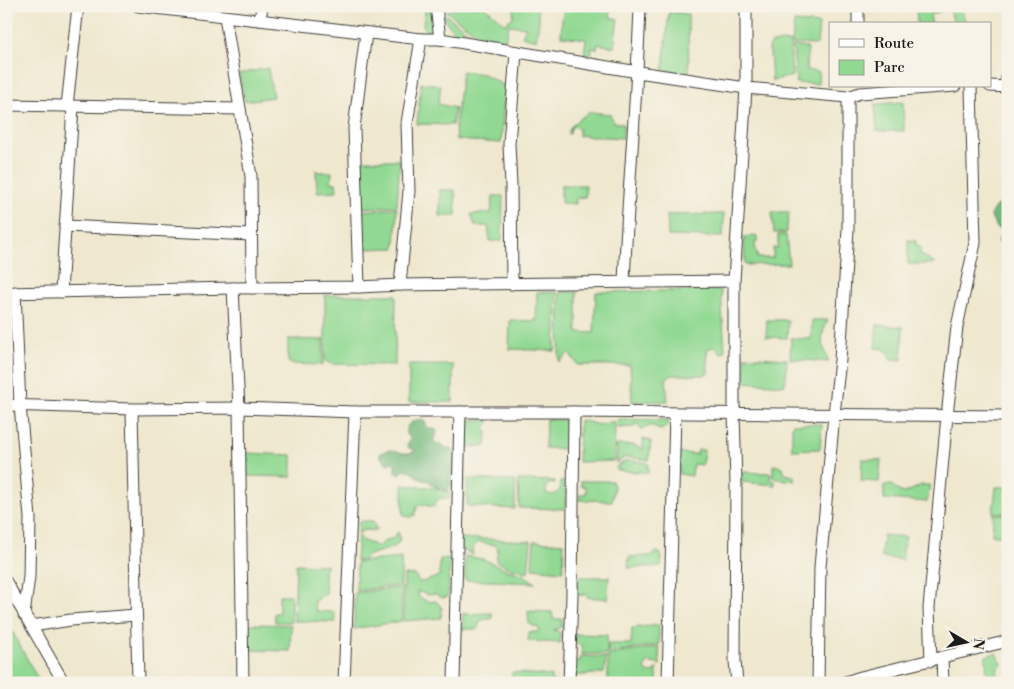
<svg xmlns="http://www.w3.org/2000/svg" width="1014" height="689" viewBox="0 0 1014 689" font-family="'Libre Bodoni',serif">
  <rect width="100%" height="100%" fill="#f7f3e8"/>
  <filter id="ink" filterUnits="userSpaceOnUse"><feTurbulence type="fractalNoise" baseFrequency=".02" numOctaves="2"/><feDisplacementMap in="SourceGraphic" scale="10" xChannelSelector="R" yChannelSelector="G"/><feConvolveMatrix kernelMatrix="1 2 1 2 8 2 1 2 1" color-interpolation-filters="sRGB"/></filter>
  <filter id="wash" filterUnits="userSpaceOnUse"><feTurbulence type="fractalNoise" baseFrequency=".0096" numOctaves="4" result="noise"/><feDisplacementMap in="SourceGraphic" scale="20" xChannelSelector="R" yChannelSelector="G"/><feGaussianBlur stdDeviation="1.12" result="paint"/><feColorMatrix in="noise" values="0 0 0 0 0 0 0 0 0 0 0 0 0 0 0 0 0 1.4 0 .05"/><feComposite in="paint" operator="in"/></filter>
  <g filter="url(#wash)">
    <rect width="100%" height="100%" fill="#efe8cf"/>
    <g fill="#91d993" stroke="#567a58">
      <path d="M426,6H431L434,26L431,30L426,31L423,24Z"/>
      <path d="M454,6H484L505,24L513,17L514,6H537L539,22L536,40L522,36L526,27L509,25L505,40L480,36L446,11L455,9Z"/>
      <path d="M563,6L611,7L610,17L618,19L614,47L598,44L597,49L592,48L591,57L584,55L586,39L561,36Z"/>
      <path d="M916,6H946L947,9L930,15L932,24H917Z"/>
      <path d="M949,6H967L962,10L966,24H954Z"/>
      <path d="M669,12L688,14L689,74L663,70Z"/>
      <path d="M446,15L478,39L490,42C465,38 456,40 443,16Z"/>
      <path d="M794,22L819,24L817,45L792,44Z"/>
      <path d="M790,42L792,76L772,81L770,53L768,48L772,43Z"/>
      <path d="M793,46L808,48L806,70L819,72L818,84L796,83Z"/>
      <path d="M268,68L273,97L245,101L239,74Z"/>
      <path d="M462,71L483,74L505,86L501,143L456,140L455,126Z"/>
      <path d="M421,83L441,85L438,104L455,108L452,125L417,124Z"/>
      <path d="M903,102L904,131H877L875,104Z"/>
      <path d="M590,112L610,114L613,122L623,124V138L587,136L584,135L579,136V129L574,126L571,128L570,134H568C570,123 582,117 590,112Z"/>
      <path d="M361,160H400L397,206L363,208Z"/>
      <path d="M316,169L319,172H332L331,182L336,183L337,191L317,192Z"/>
      <path d="M561,185H586L585,197L576,198V204L561,203Z"/>
      <path d="M440,190H455L456,216H440Z"/>
      <path d="M493,196H503L502,241H490L488,226H475L471,214L491,213Z"/>
      <path d="M397,208L395,248L363,249V211Z"/>
      <path d="M772,212H789L786,233H774Z"/>
      <path d="M724,214L723,237L668,236L667,215Z"/>
      <path d="M778,235H786L789,264L745,265L744,237L757,236V242H755V251L757,252V258H773V248H778Z"/>
      <path d="M908,240L916,241V245L920,247V254L935,264H908Z"/>
      <path d="M721,290L725,352L720,353L714,347L707,349L708,373L704,375H673L666,378L668,401L632,402L630,365H578L569,353L559,362L560,292H577V332L594,333L596,292Z"/>
      <path d="M537,292H557L555,351L509,349L510,320L536,321Z"/>
      <path d="M325,295H396L395,365L333,364L325,361Z"/>
      <path d="M767,320H788L787,338L766,337Z"/>
      <path d="M812,320H828C819,337 822,345 829,362L790,359L791,338L811,339Z"/>
      <path d="M877,325L903,327L902,360L890,359V357L889,356V354L885,349L875,348Z"/>
      <path d="M288,339L323,340V365L292,364L288,362Z"/>
      <path d="M745,356L787,359L785,385L745,382Z"/>
      <rect x="409" y="365" width="44" height="37"/>
      <path d="M546,419L566,420L567,449L545,448Z"/>
      <path d="M618,419L668,420V426L661,430L657,429L654,426H649L642,430L636,423L634,427L617,428Z"/>
      <path d="M468,420H489L490,422L485,427L487,431L486,446L468,447Z"/>
      <path d="M579,420L585,421L599,425L615,421L614,461L578,462Z"/>
      <path d="M792,424H822L820,449L792,450Z"/>
      <path d="M643,439L651,441L649,460L626,457L616,463L617,445H633L643,449Z"/>
      <path d="M698,450H704L702,465L693,464L692,476L679,474V453L697,454Z"/>
      <path d="M246,453L292,455V477L247,476Z"/>
      <path d="M862,459L881,460L879,482L861,481Z"/>
      <path d="M627,460L648,463V473L616,470V467Z"/>
      <path d="M773,465L783,467L785,474L793,476L795,477V481L773,478Z"/>
      <path d="M741,472L771,473L770,480L775,481V485L741,482Z"/>
      <path d="M467,479L515,481V509L467,506Z"/>
      <path d="M518,480L555,481V484L550,483L546,487V493C553,496 555,495 560,490V482H566L565,509L519,508Z"/>
      <path d="M581,481H612L614,486L612,501L579,500L580,494H586V487L581,486Z"/>
      <path d="M403,485L437,488L444,491H449V499C440,497 437,498 434,507L420,504L417,507L415,515L411,517L405,516L403,513Z"/>
      <path d="M884,485H892L898,491L904,493L916,488L921,485H930L927,502L884,499Z"/>
      <path d="M996,487H1008V513H993Z"/>
      <path d="M993,514H1008V535H992C992,529 994,519 993,514Z"/>
      <path d="M359,521H373L375,525V529H378L374,531C369,530 363,529 359,533V536L363,541L372,544L377,547L387,540L394,538L398,532C408,554 368,548 363,561H356Z"/>
      <path d="M883,535L906,537L902,551L903,560L881,557Z"/>
      <path d="M461,538L531,541L528,572L507,567L496,561L498,548L495,545L478,542L472,549L473,555L461,549Z"/>
      <path d="M534,541L564,543L563,571L532,568Z"/>
      <path d="M655,552L660,553L662,558L661,566L628,568L629,557L651,556Z"/>
      <path d="M465,556L483,559L510,571L522,574L536,583L465,580Z"/>
      <path d="M401,558V585L356,591L357,562Z"/>
      <path d="M440,559H450L448,597L440,598L436,594L428,595L417,591L419,597L428,602L436,601L442,608L441,618L404,621V575H415L419,582L426,581L439,576Z"/>
      <path d="M296,564L327,565L324,570L326,593L314,601L316,611L334,612L336,622L294,621Z"/>
      <path d="M577,577H609L608,599L587,597L586,594H583V596L577,594Z"/>
      <path d="M402,587V621L354,629L355,593Z"/>
      <path d="M279,595H291V622H275L274,613H279Z"/>
      <path d="M528,611L552,612L553,619H562V627L553,630L560,632V643L528,641L529,632H538L539,628L529,624Z"/>
      <path d="M492,613V619H486L480,621L478,629H462L463,614Z"/>
      <path d="M6,620L40,683H7L6,676Z"/>
      <path d="M249,624L291,625L290,651L249,650Z"/>
      <path d="M659,625V645L608,653V644H631L632,628Z"/>
      <path d="M575,634L607,635V654H582V645L575,644Z"/>
      <path d="M659,647L660,665L648,662L645,668L647,672L654,673L657,668V683H608V655Z"/>
      <path d="M996,653L1002,663L997,670L999,680L1004,683H987L986,656Z"/>
      <path d="M581,656L606,657L604,673L572,676L573,661H580Z"/>
      <path d="M512,672L551,676V680L557,683H511Z"/>
    </g>
    <g fill="#74b97d" stroke="#486a4c">
      <path d="M1008,203V246L1005,248L999,243C998,236 1001,236 1006,232L1007,228L1004,227L998,229C991,218 987,216 997,205Z"/>
      <path d="M420,419C425,420 426,423 427,427L436,430L437,433C435,437 432,440 435,444H442L446,448H449L455,450V464L452,470C455,479 453,482 447,491H444L431,484L429,481L420,479L411,471L405,470L399,474L395,472V464L393,462L387,464L381,457L380,454C393,444 399,457 414,452V450L409,448L407,445L410,440V437L406,434C405,425 412,421 420,419Z"/>
    </g>
  </g>
  <g filter="url(#ink)">
    <g fill="none" stroke-linecap="round" stroke-linejoin="round">
      <defs>
        <g id="street">
          <path d="M138,6L421,39H440L638,72L746,88L848,97L860,93L955,86"/>
          <path d="M436,6L440,39"/>
          <path d="M858,6V24"/>
          <path d="M225,17L251,176L252,288"/>
          <path d="M260,20L262,6"/>
          <path d="M990,86L1008,87"/>
          <path d="M1006,86L1008,67"/>
          <path d="M6,105L240,109"/>
          <path d="M67,106L78,6"/>
          <path d="M65,226L251,235"/>
          <path d="M624,282C628,190 637,98 640,6"/>
          <path d="M512,284L511,185L509,144L516,52"/>
          <path d="M400,285L409,191L407,123L421,39"/>
          <path d="M359,287L354,128L366,33"/>
          <path d="M233,288L239,408L243,683"/>
          <path d="M15,292L20,405L30,518L29,577L24,615"/>
          <path d="M61,292L73,107"/>
          <path d="M6,293L233,288L359,287L400,285L734,281"/>
          <path d="M6,405L132,409L239,408L355,412H574L1008,416"/>
          <path d="M132,409L138,683"/>
          <path d="M6,582L64,683"/>
          <path d="M32,626L71,620L136,615"/>
          <path d="M942,657L943,683"/>
          <path d="M931,661L929,608L947,416L957,327L975,243L971,86"/>
          <path d="M344,683L355,412"/>
          <path d="M454,683L460,412"/>
          <path d="M569,683L572,595L574,412"/>
          <path d="M668,683L675,413"/>
          <path d="M737,683L735,661L736,484L734,413V281L746,88V6"/>
          <path d="M818,683L820,567L834,414L840,360L848,229V97"/>
          <path d="M843,683L861,677L1008,641"/>
        </g>
      </defs>
      <use href="#street" stroke="#3c3b37" stroke-width="13"/>
      <use href="#street" stroke="#fff" stroke-width="11"/>
    </g>
  </g>
  <rect width="1014" height="689" fill="none" stroke="#f7f3e8" stroke-width="25"/>
  <rect x="829" y="22" width="162" height="65" fill="#f7f3e8" stroke="#9f9d96"/>
  <rect x="839" y="39" width="25" height="8" fill="#ffffff" stroke="#9f9d96"/>
  <text x="874" y="48" font-size="15" fill="#1c1c1c">Route</text>
  <rect x="839" y="60" width="25" height="15" fill="#91d993" stroke="#9f9d96"/>
  <text x="874" y="72" font-size="15" fill="#1c1c1c">Parc</text>
  <g transform="translate(966 642) rotate(99)" stroke="#f7f3e8" stroke-width="4" paint-order="stroke">
  <path d="M0-4L9 19L0 12L-9 19Z" fill="#1c1c1c"/>
  <text y="-8" font-size="14" font-weight="bold" text-anchor="middle" fill="#1c1c1c">N</text>
  </g>
</svg>
